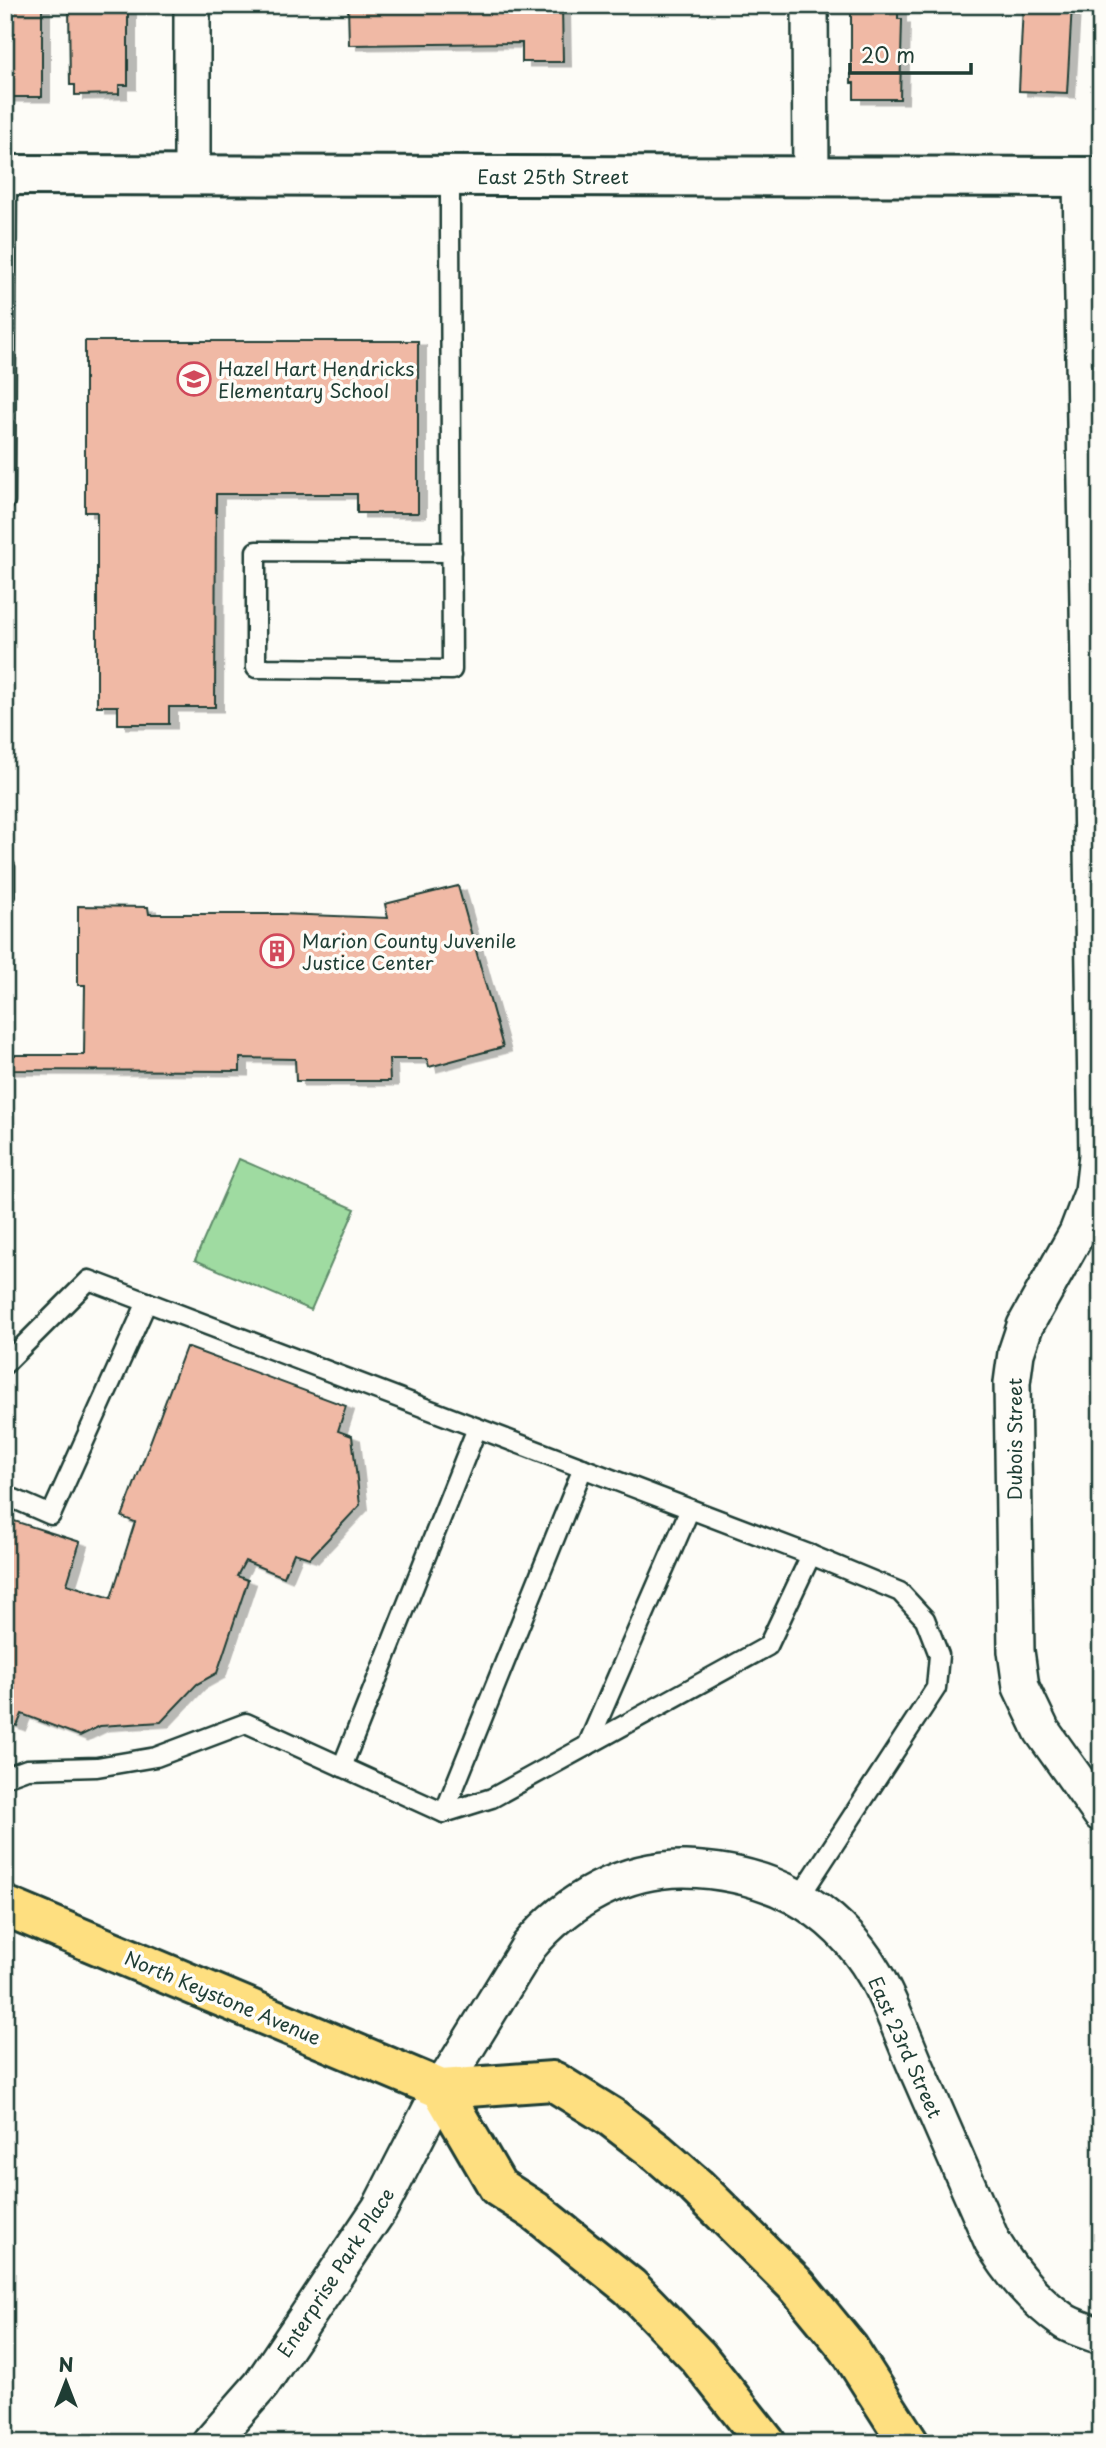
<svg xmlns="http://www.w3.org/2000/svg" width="1106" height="2448" viewBox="0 0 1106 2448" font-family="'Playpen Sans',sans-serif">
  <defs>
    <filter id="shadow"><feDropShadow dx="8" dy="4.5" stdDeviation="0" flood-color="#0004"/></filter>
  </defs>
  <rect width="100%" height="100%" fill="#fdfcf7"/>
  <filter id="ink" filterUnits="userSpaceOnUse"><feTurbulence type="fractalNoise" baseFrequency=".0143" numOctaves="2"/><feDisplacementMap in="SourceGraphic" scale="14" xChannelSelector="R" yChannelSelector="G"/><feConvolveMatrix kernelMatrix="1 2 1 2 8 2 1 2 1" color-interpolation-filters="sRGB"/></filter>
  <g filter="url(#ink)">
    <path fill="#9fdba1" stroke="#5f8c6a" stroke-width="2" d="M239,1159L355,1209L311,1310L195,1260Z"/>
    <g fill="#f0b9a5" stroke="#1f3d34" stroke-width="2" filter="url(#shadow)">
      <rect x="5" y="5" width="37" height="92"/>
      <path d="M69,5H128V85H119V94L75,95V85H70Z"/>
      <path d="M348,5H562L563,62H522V43L349,45Z"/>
      <path d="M851,5H898V19H902L900,99H854V83H851Z"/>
      <path d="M1023,5H1072L1067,93L1019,91Z"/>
      <path d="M85,341H418V513H357V494H216L215,707H169V724H118V706H97V512H85Z"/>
      <path d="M458,886L503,1047L429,1067L427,1059H389L390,1081H296L295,1059L240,1058V1071L5,1070V1055H84L85,985H78V906L148,907L149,914H281L388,918L385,904Z"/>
      <path d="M186,1347L346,1406L338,1431L352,1436L360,1505L310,1558L294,1553L284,1577L245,1561L237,1576L248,1580L217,1673L197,1684L161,1722L100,1726L80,1736L22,1714L17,1726L5,1721V1518L80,1542L67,1584L111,1598L135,1522L122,1517Z"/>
    </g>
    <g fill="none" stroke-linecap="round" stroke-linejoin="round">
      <defs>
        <g id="lane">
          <path d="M450,175V228L452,670L256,668V551L452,552"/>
          <path d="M5,501L7,175"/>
          <path d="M5,868V894"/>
          <path d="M5,1364L89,1280L811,1555L900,1592L925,1619L939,1655L936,1688L799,1898"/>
          <path d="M5,1495L51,1515L147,1302"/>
          <path d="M587,1746L690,1509"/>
          <path d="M342,1767L477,1428"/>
          <path d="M5,1777L27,1769L97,1767L156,1757L246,1723L444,1813L492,1798L768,1646L811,1555"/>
          <path d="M444,1813L583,1468"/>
        </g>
        <g id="street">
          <path d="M192,5V175"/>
          <path d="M810,5L811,177"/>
          <path d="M1081,177L1097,1156L1093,1191L1077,1233L1025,1326L1016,1353L1012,1383L1016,1651L1021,1687L1042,1731L1101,1814"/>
          <path d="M210,2443L261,2385L380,2208L441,2089L529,1946C567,1900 625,1868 685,1869C765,1871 834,1904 875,1975C893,2006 905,2043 920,2076C944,2131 968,2186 992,2241C1011,2273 1035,2301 1065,2322C1075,2328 1090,2332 1101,2336"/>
        </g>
        <path id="secondary" d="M5,175L1101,177"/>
        <g id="primary">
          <path d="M5,1906L441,2089L553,2081L611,2117L658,2153L696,2186L798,2287L849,2349L909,2443"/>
          <path d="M441,2089L498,2187L535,2211L630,2287L698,2357L766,2443"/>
        </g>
      </defs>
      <use href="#lane" stroke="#1f3d34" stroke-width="23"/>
      <use href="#street" stroke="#1f3d34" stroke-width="40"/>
      <use href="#secondary" stroke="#1f3d34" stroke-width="44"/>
      <use href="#primary" stroke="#1f3d34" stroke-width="44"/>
      <use href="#lane" stroke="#fdfcf7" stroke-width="18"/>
      <use href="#street" stroke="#fdfcf7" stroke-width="35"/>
      <use href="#secondary" stroke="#fdfcf7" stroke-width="38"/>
      <use href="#primary" stroke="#fedf80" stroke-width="38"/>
    </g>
  </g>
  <defs>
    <symbol id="school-ring" viewBox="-11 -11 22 22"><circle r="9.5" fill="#fdfcf7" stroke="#d1495b" stroke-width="1.5"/><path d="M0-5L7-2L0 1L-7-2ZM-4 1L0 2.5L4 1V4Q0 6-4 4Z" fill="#d1495b"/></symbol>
    <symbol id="building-ring" viewBox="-11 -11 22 22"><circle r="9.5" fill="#fdfcf7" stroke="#d1495b" stroke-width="1.5"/><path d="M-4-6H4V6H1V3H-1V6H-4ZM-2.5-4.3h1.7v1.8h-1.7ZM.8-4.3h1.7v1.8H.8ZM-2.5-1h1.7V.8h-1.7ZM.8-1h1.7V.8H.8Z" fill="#d1495b"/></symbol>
  </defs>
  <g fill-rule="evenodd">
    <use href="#school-ring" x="175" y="360" width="38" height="38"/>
    <use href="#building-ring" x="258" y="932" width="38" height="38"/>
  </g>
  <g text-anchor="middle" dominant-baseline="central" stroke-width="7" stroke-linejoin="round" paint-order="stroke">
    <g font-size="19" fill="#1f3d34" stroke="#fdfcf7">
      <text x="553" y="176">East 25th Street</text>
      <text transform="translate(1014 1439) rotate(-90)">Dubois Street</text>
      <text transform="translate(223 1997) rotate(23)">North Keystone Avenue</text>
      <text transform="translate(906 2047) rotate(66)">East 23rd Street</text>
      <text transform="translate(335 2272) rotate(-57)">Enterprise Park Place</text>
    </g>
    <g font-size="19" fill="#1f3d34" stroke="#fdfcf7" text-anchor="start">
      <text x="218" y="368">Hazel Hart Hendricks<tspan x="218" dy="22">Elementary School</tspan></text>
      <text x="302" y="940">Marion County Juvenile<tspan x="302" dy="22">Justice Center</tspan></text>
    </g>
  </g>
  <rect width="1106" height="2448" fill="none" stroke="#fdfcf7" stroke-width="28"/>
  <rect x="14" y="14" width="1078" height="2420" fill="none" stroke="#1f3d34" stroke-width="2.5" filter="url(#ink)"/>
  <g transform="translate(66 2382)" stroke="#fdfcf7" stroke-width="5" paint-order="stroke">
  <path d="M0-5L12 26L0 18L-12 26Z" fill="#1f3d34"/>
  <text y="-10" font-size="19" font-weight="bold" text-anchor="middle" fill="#1f3d34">N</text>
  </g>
  <path d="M850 63v10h121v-10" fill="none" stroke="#1f3d34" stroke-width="3.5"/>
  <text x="861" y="63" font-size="21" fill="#1f3d34" stroke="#fdfcf7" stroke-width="5" paint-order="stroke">20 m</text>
</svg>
